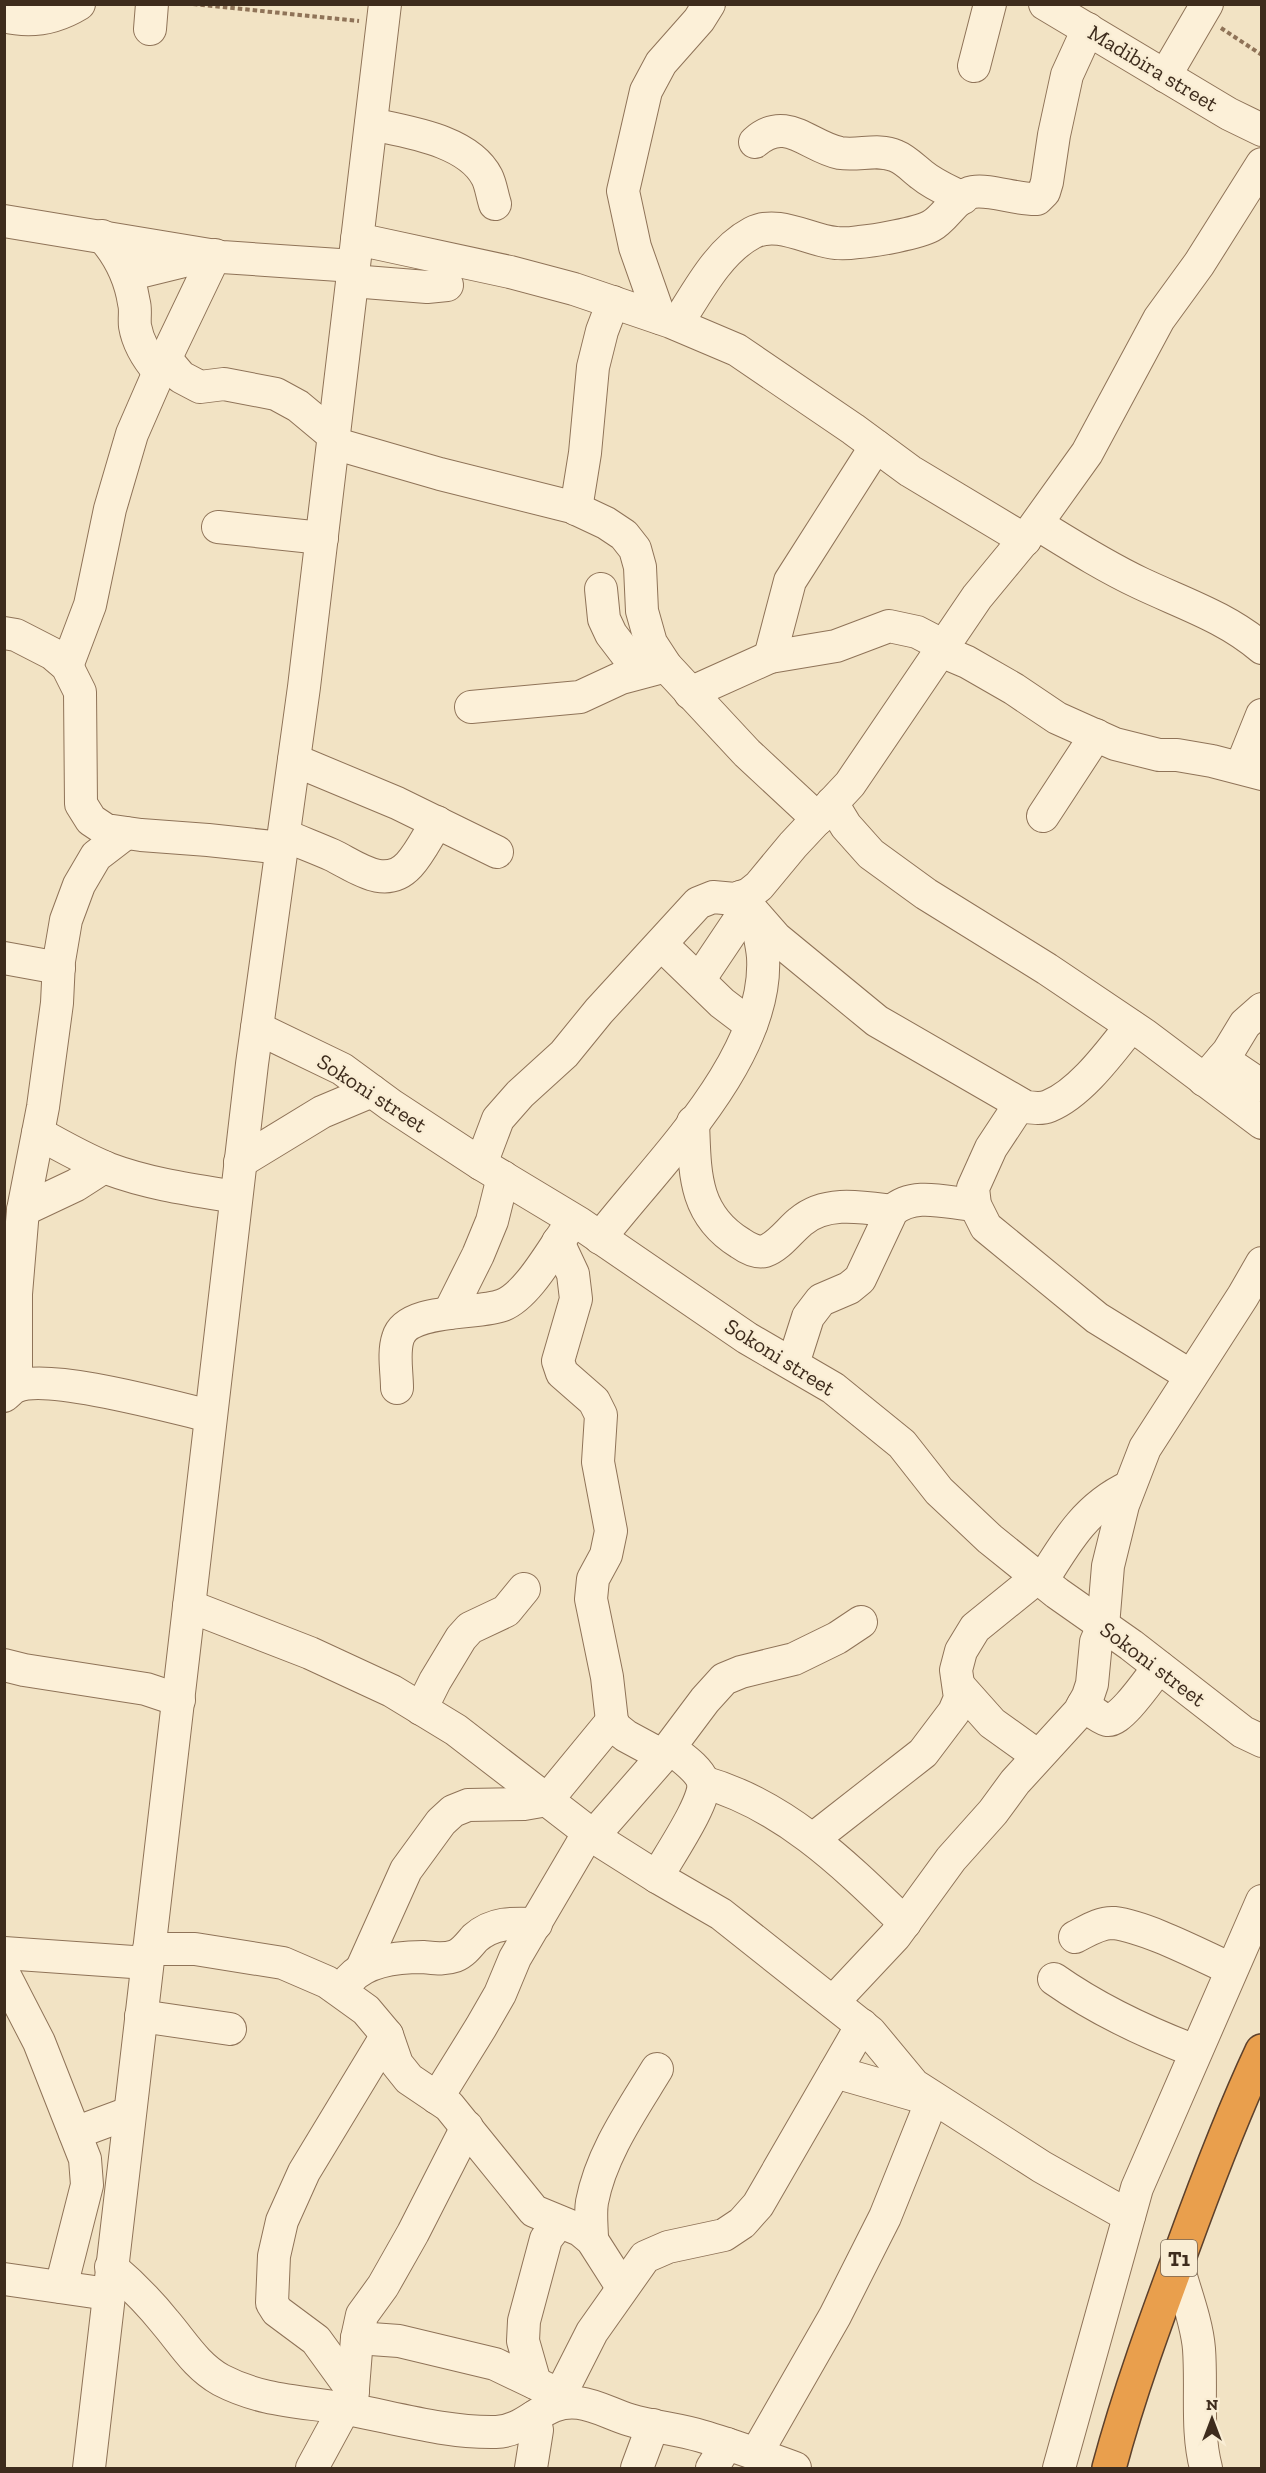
<svg xmlns="http://www.w3.org/2000/svg" width="1266" height="2473" viewBox="0 0 1266 2473" font-family="'Zilla Slab',serif">
  <rect width="100%" height="100%" fill="#f2e3c4"/>
  <g fill="none" stroke-linecap="round" stroke-linejoin="round">
    <defs>
      <g id="minor">
        <path d="M1045,4L1229,114L1262,130"/>
        <path d="M4,16C30,23 56,18 79,4"/>
        <path d="M150,29L152,4"/>
        <path d="M974,66L990,4"/>
        <path d="M1165,76L1207,4"/>
        <path d="M371,124C407,132 468,140 487,177C491,185 492,195 495,204"/>
        <path d="M755,142C786,114 809,147 840,153C859,156 878,148 896,156C906,160 914,169 922,175C934,185 949,191 963,198"/>
        <path d="M4,221L222,257L354,266"/>
        <path d="M102,236C119,255 130,277 134,303C136,310 134,318 135,326C138,344 147,358 159,372"/>
        <path d="M357,239L510,272L574,289L671,322L737,350L853,429L910,471L1025,540"/>
        <path d="M127,275L184,261L198,254"/>
        <path d="M352,281L427,287L447,285"/>
        <path d="M660,318L635,247L623,191L646,91L661,63L699,20L709,4"/>
        <path d="M677,324C697,293 718,251 752,233C778,219 810,241 836,243C844,244 852,243 859,242C875,241 918,233 931,226C946,218 956,195 973,192C990,189 1017,200 1037,199L1044,192L1047,182L1054,135L1067,75L1088,29"/>
        <path d="M165,358L181,377L200,387L224,384L276,394L298,406L334,436"/>
        <path d="M333,443L440,474L572,507L606,523L624,535L635,549L640,567L642,611L651,643L666,666L747,753L818,819"/>
        <path d="M576,509L585,453L593,367L602,331L613,302"/>
        <path d="M1037,524C1071,545 1104,566 1140,583C1182,603 1226,617 1262,648"/>
        <path d="M218,527L322,538"/>
        <path d="M601,589L604,619L611,634L640,672"/>
        <path d="M4,633L16,635L53,654L67,666L80,692L81,804L91,820L106,830L141,835L208,840L282,848"/>
        <path d="M941,651L967,662L1014,689L1057,718L1115,744L1159,755H1177L1212,761L1262,774"/>
        <path d="M770,657L790,581L876,446"/>
        <path d="M67,666L90,605L110,509L132,434L159,372L215,255"/>
        <path d="M690,693L770,657L836,646L889,626L917,632L944,646"/>
        <path d="M471,707L580,697L621,678L666,666"/>
        <path d="M294,760L397,803L497,852"/>
        <path d="M1241,767L1262,715"/>
        <path d="M832,803L846,826L871,854L926,894L1047,969L1145,1035L1262,1123"/>
        <path d="M1043,816L1096,735"/>
        <path d="M284,835C300,842 316,848 332,855C355,866 385,891 409,865C420,853 428,836 437,822"/>
        <path d="M740,897L776,938L877,1021L1026,1107C1034,1108 1042,1109 1049,1106C1081,1093 1111,1051 1131,1026"/>
        <path d="M662,945L722,1003L751,1025"/>
        <path d="M4,958L59,968"/>
        <path d="M699,980L748,907"/>
        <path d="M257,1028L342,1069L391,1105L481,1164L579,1223L747,1338L833,1388L902,1444L939,1491L990,1539L1057,1593L1131,1645L1243,1732L1262,1741"/>
        <path d="M1222,1059L1262,1086"/>
        <path d="M1204,1080L1228,1052L1245,1024L1262,1009"/>
        <path d="M1020,1104L991,1148L973,1188L975,1205L986,1227L1097,1318L1191,1376"/>
        <path d="M693,1122C695,1172 693,1214 740,1243C747,1248 757,1253 765,1251C779,1246 789,1231 800,1222C825,1200 862,1207 892,1211"/>
        <path d="M38,1133C61,1146 84,1159 109,1169C149,1184 193,1190 236,1197"/>
        <path d="M240,1162L322,1112L372,1091"/>
        <path d="M481,1164L498,1119L520,1094L564,1054L599,1011L698,903L713,897L735,899L749,894L759,886L793,845L850,784L977,597L1029,534L1087,453L1159,319L1199,264L1262,164"/>
        <path d="M23,1210L76,1185L104,1167"/>
        <path d="M600,1238C658,1163 769,1058 763,957C762,944 758,930 756,916"/>
        <path d="M558,1242L573,1274L576,1299L558,1361L562,1373L594,1401L601,1415L598,1462L611,1531L606,1555L593,1579L591,1599L607,1677L612,1721L616,1728L626,1736L663,1756"/>
        <path d="M449,1313L478,1255L492,1221L503,1177"/>
        <path d="M793,1364L808,1317L821,1300L849,1288L860,1279L892,1211C914,1191 947,1203 975,1205"/>
        <path d="M16,1386V1294L23,1210L43,1107L57,1003L59,961L66,920L79,885L96,856L126,833"/>
        <path d="M397,1388C397,1372 393,1353 398,1338C407,1307 479,1315 503,1305C528,1295 552,1250 568,1228"/>
        <path d="M4,1396C8,1393 11,1389 15,1387C46,1372 172,1407 210,1416"/>
        <path d="M1042,1581C1066,1542 1086,1507 1129,1487"/>
        <path d="M189,1606L310,1653L392,1691L456,1730L600,1841L657,1877L721,1914L870,2032L914,2085L1042,2167L1129,2216"/>
        <path d="M4,1665L24,1670L146,1689L179,1700"/>
        <path d="M959,1686L992,1723L1038,1756"/>
        <path d="M1083,1705C1090,1709 1099,1718 1107,1720C1120,1723 1150,1678 1159,1667"/>
        <path d="M421,1709L435,1681L461,1638L470,1628L506,1611L524,1589"/>
        <path d="M703,1782C785,1805 846,1866 905,1923"/>
        <path d="M594,1835L663,1756L705,1700L724,1679L741,1672L794,1659L837,1638L861,1622"/>
        <path d="M813,1839L923,1753L954,1712L960,1698L956,1670L961,1651L975,1628L1038,1577"/>
        <path d="M657,1877C666,1860 709,1798 703,1781C698,1768 681,1757 670,1748"/>
        <path d="M1075,1937C1087,1931 1100,1922 1114,1923C1147,1927 1200,1955 1231,1969"/>
        <path d="M149,1949H195L283,1963L327,1982L341,1992L366,2010L387,2035L397,2064L409,2079L449,2106L534,2211L580,2230L592,2240L622,2287"/>
        <path d="M4,1953L147,1963"/>
        <path d="M362,1968L406,1870L441,1822L453,1811L468,1805L524,1804L547,1800L612,1721"/>
        <path d="M4,1974L39,2042L85,2159L87,2185L61,2287"/>
        <path d="M350,1979C367,1960 399,1957 423,1957C434,1958 444,1960 455,1956C463,1953 469,1945 475,1938C493,1922 513,1923 536,1924"/>
        <path d="M1054,1979C1098,2010 1145,2032 1195,2051"/>
        <path d="M833,2002L895,1936L951,1859L993,1812L1015,1782L1079,1712L1088,1696L1092,1684L1096,1642L1103,1626L1108,1566L1123,1505L1145,1448L1243,1296L1262,1263"/>
        <path d="M141,2016L230,2029"/>
        <path d="M835,2072L929,2099"/>
        <path d="M437,2098L481,2027L500,1994L515,1958L589,1832"/>
        <path d="M75,2133L129,2113"/>
        <path d="M592,2240C592,2228 590,2214 592,2202C601,2154 632,2110 657,2069"/>
        <path d="M1177,2263C1184,2289 1197,2322 1199,2349C1202,2389 1196,2430 1206,2468"/>
        <path d="M111,2267C131,2284 149,2302 165,2322C183,2343 196,2366 221,2380C265,2403 306,2401 353,2410C399,2419 448,2433 496,2432C529,2431 543,2398 579,2403C596,2405 613,2415 630,2420C653,2427 678,2429 701,2436C733,2445 764,2457 795,2468"/>
        <path d="M4,2279L108,2294"/>
        <path d="M357,2338L399,2341L495,2364L560,2395"/>
        <path d="M535,2383L523,2341L524,2321L546,2239L559,2222"/>
        <path d="M353,2391L316,2340L277,2311L272,2303L274,2256L282,2221L304,2172L387,2035"/>
        <path d="M352,2401L357,2338L362,2315L383,2286L413,2233L467,2127"/>
        <path d="M556,2403L592,2332L645,2257L668,2247L724,2235L742,2223L758,2205L862,2025"/>
        <path d="M756,2454L835,2316L885,2217L932,2100"/>
        <path d="M89,2468L252,1064L304,687L385,4"/>
        <path d="M312,2468L344,2409"/>
        <path d="M531,2468L537,2430L534,2417"/>
        <path d="M637,2468L653,2425"/>
        <path d="M712,2468L727,2444"/>
        <path d="M1059,2468L1137,2188L1262,1901"/>
      </g>
      <path id="highway" d="M1109,2468C1129,2393 1156,2320 1183,2247C1207,2181 1232,2115 1262,2051"/>
    </defs>
    <use href="#minor" stroke="#8f7358" stroke-width="34"/>
    <use href="#highway" stroke="#5d412c" stroke-width="36"/>
    <g stroke="#8f7358" stroke-width="4" stroke-dasharray="4.5 3" stroke-linecap="butt">
      <path d="M193,4L359,21"/>
      <path d="M1221,28L1262,55"/>
    </g>
    <use href="#minor" stroke="#fcf0d8" stroke-width="32"/>
    <use href="#highway" stroke="#e99f4d" stroke-width="33"/>
  </g>
  <g text-anchor="middle" dominant-baseline="central" stroke-width="4.5" stroke-linejoin="round" paint-order="stroke">
    <rect fill="#f9edd4" stroke="#766654" stroke-width="1.5" x="1161" y="2240" width="36" height="36" rx="4.5"/>
    <g font-size="21" font-weight="bold" fill="#3e2c1d">
      <text x="1179" y="2258">T1</text>
    </g>
    <g font-size="22" fill="#3e2c1d" stroke="#f9edd4">
      <text transform="translate(1153 68) rotate(31)">Madibira street</text>
      <text transform="translate(372 1093) rotate(33)">Sokoni street</text>
      <text transform="translate(780 1357) rotate(32)">Sokoni street</text>
      <text transform="translate(1153 1664) rotate(37)">Sokoni street</text>
    </g>
  </g>
  <rect width="1266" height="2473" fill="none" stroke="#3e2c1d" stroke-width="12"/>
  <g transform="translate(1212 2419)" stroke="#f9edd4" stroke-width="4.5" paint-order="stroke">
  <path d="M0-4.5L10 22L0 15L-10 22Z" fill="#3e2c1d"/>
  <text y="-9" font-size="16" font-weight="bold" text-anchor="middle" fill="#3e2c1d">N</text>
  </g>
</svg>
